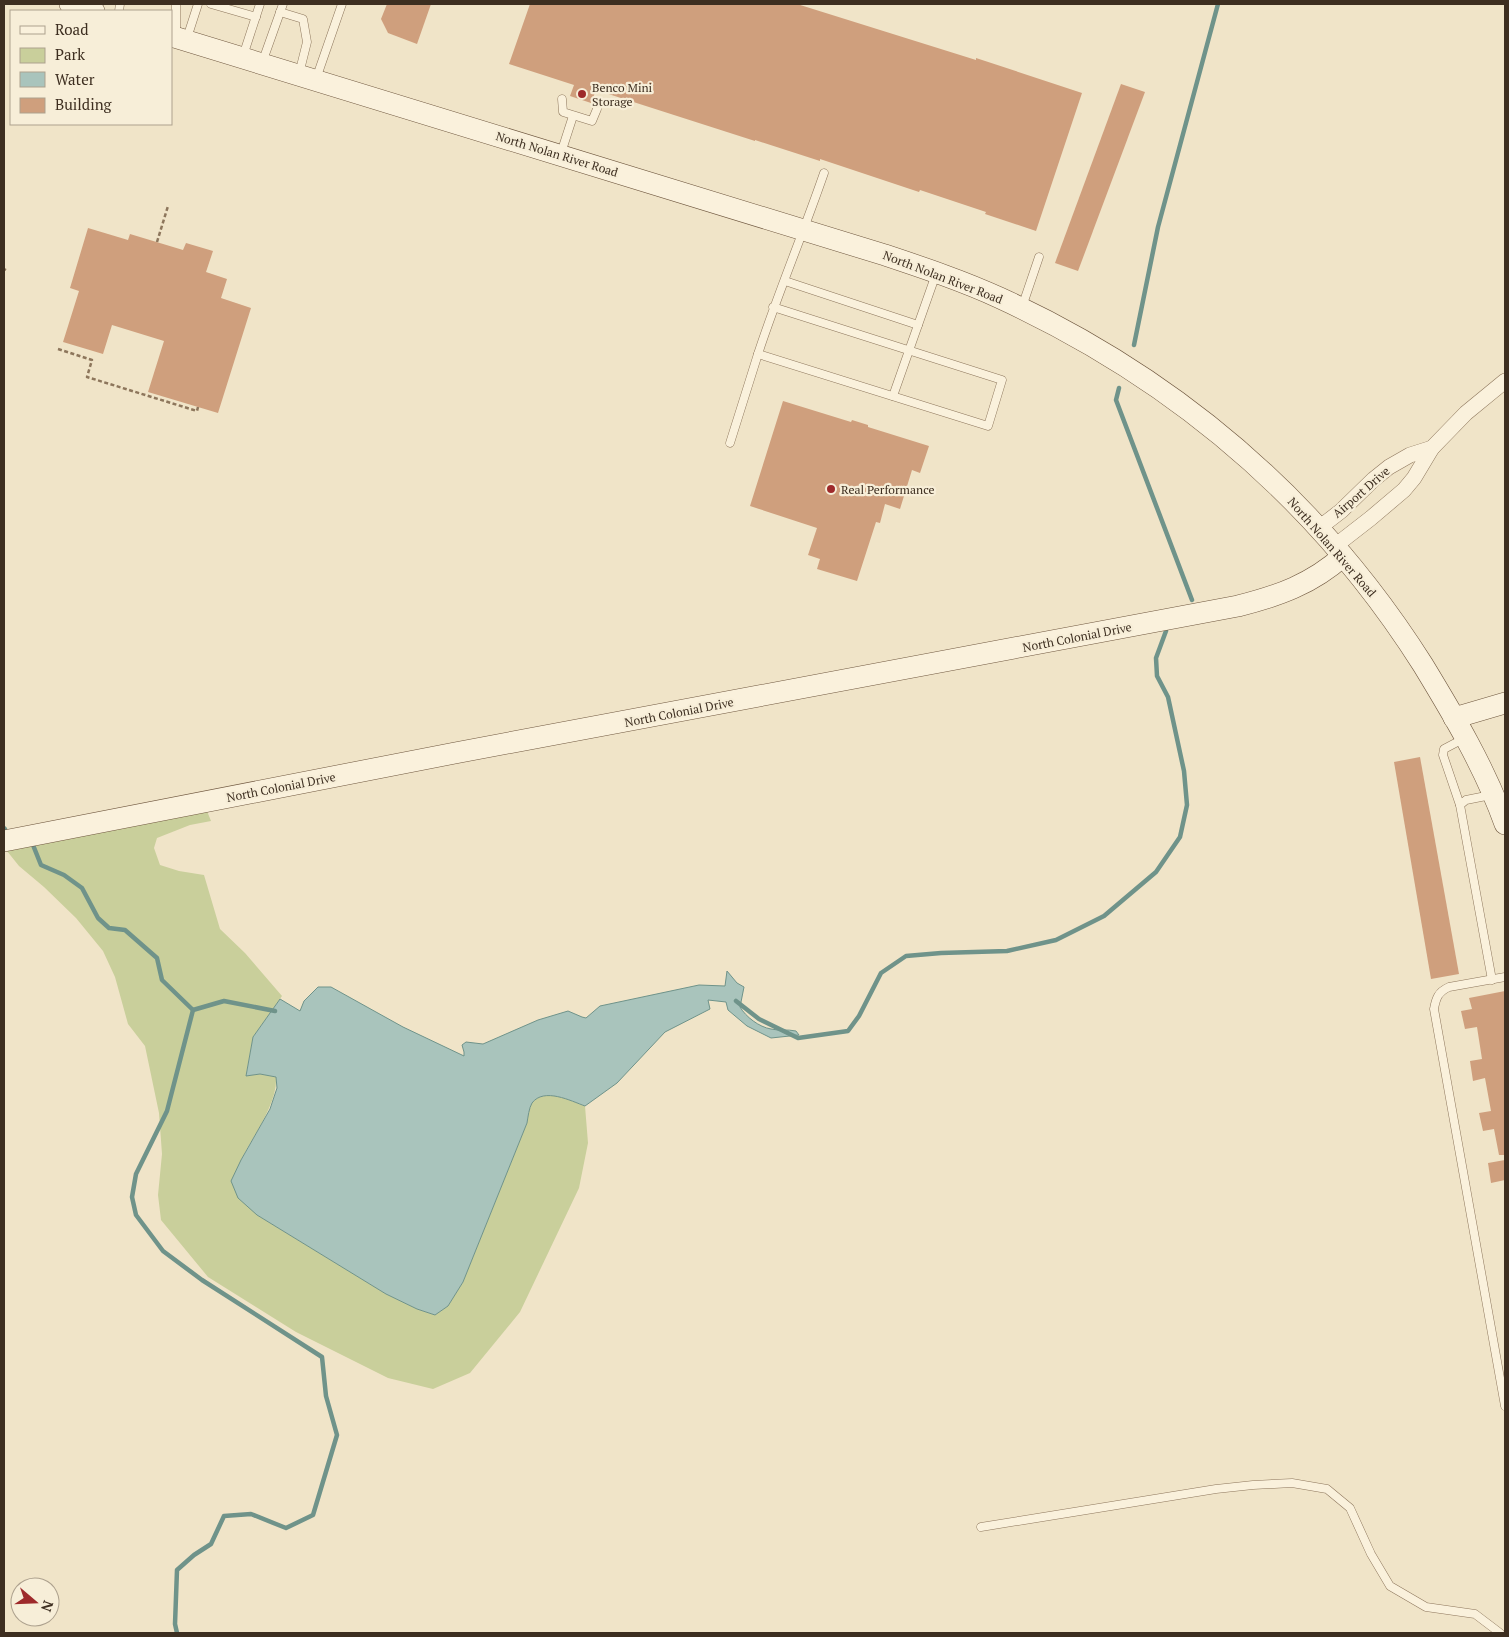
<svg xmlns="http://www.w3.org/2000/svg" width="1509" height="1637" viewBox="0 0 1509 1637" font-family="'PT Serif',serif">
  <rect width="100%" height="100%" fill="#f0e4c8"/>
  <path fill="#c9cf9b" d="M207,811L211,821L190,825L157,838L154,848L160,865L179,871L204,875L220,929L245,953L282,996L253,1037L246,1075L260,1074L276,1077C278,1103 253,1136 241,1160L257,1215L386,1294L417,1309L435,1315L448,1306L463,1282L527,1123C528,1117 529,1108 532,1103C544,1087 571,1101 585,1106L588,1143L579,1188L520,1312L470,1373L433,1389L388,1378L296,1332L208,1277L161,1220L158,1195L162,1154L159,1113L145,1046L128,1024L115,977L103,951L76,918L44,887L19,866L7,851Z"/>
  <path fill="#a9c4bc" stroke="#6f938a" d="M727,971L737,983L744,987L740,1007C746,1017 759,1027 771,1029C779,1031 787,1029 796,1031L799,1035L771,1038L747,1026L728,1010L726,1002L708,1000L710,1009L665,1032L617,1083L585,1106C571,1101 544,1087 532,1103C529,1108 528,1117 527,1123L463,1282L448,1306L435,1315L417,1309L386,1294L257,1215L238,1198L231,1181L241,1160L270,1109L277,1088L276,1077L260,1074L246,1076L253,1037L280,999L300,1011L304,1001L318,987H331L403,1027L464,1056V1052L462,1045L466,1042L483,1044L538,1020L568,1011L582,1017L586,1018L600,1006L699,985L725,986Z"/>
  <g fill="none" stroke-linecap="round" stroke-linejoin="round">
    <g stroke="#6f938a" stroke-width="4.5">
      <path d="M1134,345L1158,227L1218,4"/>
      <path d="M1119,388L1116,400L1192,600"/>
      <path d="M4,828L5,829"/>
      <path d="M33,845L41,865L64,875L82,888L98,918L109,928L125,930L157,958L162,980L193,1010L167,1111L136,1174L132,1197L136,1215L163,1251L202,1280L322,1357L326,1396L337,1435L313,1515L286,1528L251,1514L224,1516L211,1544L194,1555L177,1570L175,1624L177,1633"/>
      <path d="M736,1001L759,1019L798,1038L848,1031L859,1016L881,973L906,956L941,953L1007,951L1056,940L1104,916L1156,872L1180,837L1187,805L1184,771L1168,697L1157,676L1156,658L1166,631"/>
      <path d="M193,1010L224,1001L275,1011"/>
    </g>
  </g>
  <g fill="#cf9f7d">
    <path d="M387,4H431L417,44L388,33L381,19Z"/>
    <path d="M530,4H797L976,60V58L1082,93L1036,231L985,214L986,212L920,190L919,192L820,159V161L755,140V141L596,90L591,103L570,96L574,85L509,64Z"/>
    <path d="M1121,84L1145,92L1078,271L1055,263Z"/>
    <path d="M88,228L128,240L130,234L183,250L186,243L213,251L206,272L227,279L221,298L251,308L218,413L148,392L164,341L112,325L103,354L63,342L79,291L70,288Z"/>
    <path d="M783,401L851,422L852,420L868,425V427L929,446L920,473L912,470L900,509L885,504L880,523L876,522L857,581L817,569L820,559L808,555L817,528L750,506Z"/>
    <path d="M1420,757L1459,974L1431,979L1394,762Z"/>
    <path d="M1505,991V1155H1499L1494,1129L1483,1131L1479,1113L1491,1111L1485,1078L1473,1081L1470,1061L1482,1059L1477,1027L1465,1029L1461,1011L1472,1009L1469,998Z"/>
    <path d="M1505,1160V1180L1491,1183L1488,1163Z"/>
  </g>
  <g fill="none" stroke-linecap="round" stroke-linejoin="round">
    <defs>
      <g id="lane">
        <path d="M176,4V37"/>
        <path d="M211,4L256,17"/>
        <path d="M119,11L120,4"/>
        <path d="M280,12L303,19L307,42L299,74"/>
        <path d="M187,38L198,4"/>
        <path d="M243,56L260,4"/>
        <path d="M262,63L283,4"/>
        <path d="M316,79L342,4"/>
        <path d="M562,99L563,112L592,121L597,109"/>
        <path d="M561,153L573,116"/>
        <path d="M785,281L918,325"/>
        <path d="M773,307L1002,380L988,426L758,354C778,293 803,234 824,173"/>
        <path d="M1022,307L1039,257"/>
        <path d="M893,396L936,274"/>
        <path d="M730,443L758,354"/>
        <path d="M1491,795L1466,800L1460,805L1492,980"/>
        <path d="M1460,805L1443,755L1444,749L1463,739"/>
        <path d="M1505,977L1449,987C1438,992 1436,998 1434,1009L1505,1406"/>
        <path d="M981,1527L1216,1489L1253,1485L1292,1483L1327,1489L1350,1508L1371,1554L1390,1586L1426,1607L1475,1614L1500,1633"/>
      </g>
      <g id="street">
        <path d="M1319,528L1341,511L1374,479L1389,467L1410,455L1432,448"/>
        <path d="M1335,546L1371,518L1404,490L1414,478L1432,448L1466,413L1505,381"/>
      </g>
      <g id="secondary">
        <path d="M70,4L94,11"/>
        <path d="M171,36L885,255C924,268 963,281 1000,298C1176,379 1319,501 1423,665C1454,716 1485,768 1505,824"/>
        <path d="M1454,718L1505,703"/>
        <path d="M4,841L455,753L1238,606C1278,596 1312,584 1343,556"/>
      </g>
    </defs>
    <use href="#lane" stroke="#8d765c" stroke-width="9"/>
    <use href="#street" stroke="#8d765c" stroke-width="16"/>
    <use href="#secondary" stroke="#6f573f" stroke-width="22"/>
    <g stroke="#8d765c" stroke-width="2.5" stroke-dasharray="4 2.5" stroke-linecap="butt">
      <path d="M157,242L168,206"/>
      <path d="M4,269L6,270"/>
      <path d="M58,349L92,360L87,377L197,411L198,407"/>
    </g>
    <use href="#lane" stroke="#faf1dc" stroke-width="8"/>
    <use href="#street" stroke="#faf1dc" stroke-width="15"/>
    <use href="#secondary" stroke="#faf1dc" stroke-width="21"/>
  </g>
  <g fill="#9e2a2b" stroke="#f7eed8" stroke-width="2">
    <circle cx="582" cy="94" r="5"/>
    <circle cx="831" cy="489" r="5"/>
  </g>
  <g text-anchor="middle" dominant-baseline="central" stroke-width="4.5" stroke-linejoin="round" paint-order="stroke">
    <g font-size="12" fill="#3d2e20" stroke="#f7eed8" text-anchor="start">
      <text x="592" y="87">Benco Mini<tspan x="592" dy="14">Storage</tspan></text>
      <text x="841" y="489">Real Performance</text>
    </g>
    <g font-size="12" fill="#3d2e20" stroke="#f7eed8">
      <text transform="translate(557 154) rotate(17)">North Nolan River Road</text>
      <text transform="translate(943 277) rotate(21)">North Nolan River Road</text>
      <text transform="translate(1361 492) rotate(-41)">Airport Drive</text>
      <text transform="translate(1332 547) rotate(49)">North Nolan River Road</text>
      <text transform="translate(1077 637) rotate(-11)">North Colonial Drive</text>
      <text transform="translate(679 712) rotate(-11)">North Colonial Drive</text>
      <text transform="translate(281 787) rotate(-11)">North Colonial Drive</text>
    </g>
  </g>
  <rect width="1509" height="1637" fill="none" stroke="#3d2e20" stroke-width="10"/>
  <rect x="10" y="10" width="162" height="115" fill="#f7eed8" stroke="#ada18e"/>
  <rect x="20" y="26" width="25" height="8" fill="#faf1dc" stroke="#ada18e"/>
  <text x="55" y="35" font-size="15" fill="#3d2e20">Road</text>
  <rect x="20" y="48" width="25" height="15" fill="#c9cf9b" stroke="#ada18e"/>
  <text x="55" y="60" font-size="15" fill="#3d2e20">Park</text>
  <rect x="20" y="72" width="25" height="15" fill="#a9c4bc" stroke="#ada18e"/>
  <text x="55" y="85" font-size="15" fill="#3d2e20">Water</text>
  <rect x="20" y="98" width="25" height="15" fill="#cf9f7d" stroke="#ada18e"/>
  <text x="55" y="110" font-size="15" fill="#3d2e20">Building</text>
  <g transform="translate(35 1602) rotate(109)"><circle r="24" fill="#f7eed8" stroke="#ada18e"/>
  <path d="M0-4L9 19L0 12L-9 19Z" fill="#9e2a2b"/>
  <text y="-8" font-size="14" font-weight="bold" text-anchor="middle" fill="#3d2e20">N</text>
  </g>
</svg>
